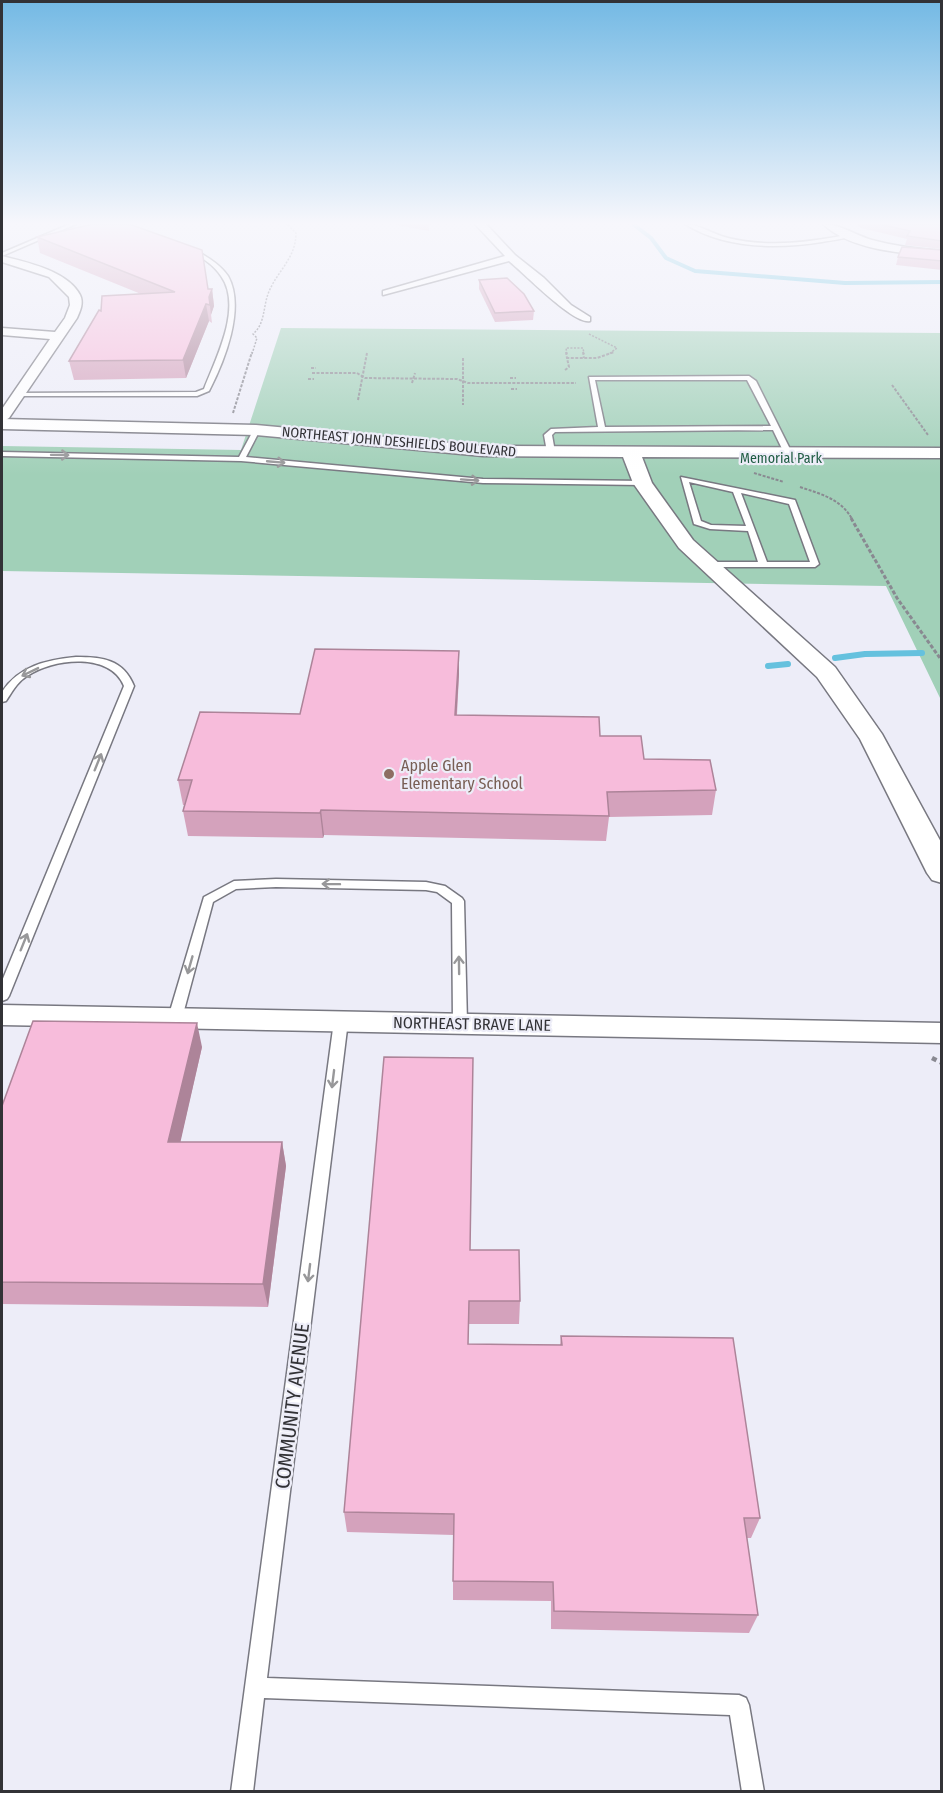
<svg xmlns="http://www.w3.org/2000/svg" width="943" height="1793" viewBox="0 0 943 1793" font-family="'Fira Sans Condensed',sans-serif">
  <rect width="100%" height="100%" fill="#ededf8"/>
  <path fill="#a1d0b8" d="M281,328L941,333V700L886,586L2,571V446L241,450Z"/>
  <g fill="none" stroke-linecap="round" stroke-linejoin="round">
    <path stroke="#65c1de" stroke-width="4" d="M633,224L651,238L666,258L695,271L845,283L942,282"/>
    <g stroke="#65c1de" stroke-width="6">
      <path d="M835,658L865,654L922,653"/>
      <path d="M768,666L788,664"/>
    </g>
    <defs>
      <g id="service">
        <path d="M70,224H76L2,256V253Z"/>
        <path d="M685,224C699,224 714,235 728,238C769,248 811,242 852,234L854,235C845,239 833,240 822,242C777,249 725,249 685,224Z"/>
        <path d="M188,248H192C205,256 219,263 228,276C246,308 224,362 209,391L197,396H15L14,395L17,393L196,392L204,389C216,358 243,307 221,276C213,264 201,257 188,250Z"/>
        <path d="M749,376L756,381L792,453L791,455H785L773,430L555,432L552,435L555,452L551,454L547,452L544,435L551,429L598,427L589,377ZM595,380H747L771,426L605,427Z"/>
        <path d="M254,429L260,430L246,457L483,479L643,481L647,483L643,485L483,483L241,461L2,456V452L239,457Z"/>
        <path d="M681,477L795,500L819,564L815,567H705V563L708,562H758L748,531L710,529L694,524ZM689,482L733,492L746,526L711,525L701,521ZM741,493L789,504L810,562H767Z"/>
        <path d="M76,657C102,657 123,659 134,686L9,996L7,999L2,1001V981L124,686C111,652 53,658 27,676C17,682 12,692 6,701L2,702V692C19,666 46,660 76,657Z"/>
        <path d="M276,879L426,882L445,886L462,898L464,901L467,1023L465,1027H455L453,1023L452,903L437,892L426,890L276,887L236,889L213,902L182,1018L180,1022H170L168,1018L204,897L234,881Z"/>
        <path d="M341,1016L346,1017L348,1021L267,1678L739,1695L746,1698L749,1705L764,1792H742L730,1715L264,1698L253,1792H231L334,1021L336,1017Z"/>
      </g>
      <g id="minor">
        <path d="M475,224H486L515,255L544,278L571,305L590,317V321C574,325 524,273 509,261L383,295V291L505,256Z"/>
        <path d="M823,224C840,224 855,235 872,240C894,246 918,249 942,251V257C905,253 851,251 823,224Z"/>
        <path d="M2,256C26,262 68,271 80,295C84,303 80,311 77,318L9,418L2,422V409L50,339L2,335V328L55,332L65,318L70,305L69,297L49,277L2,262Z"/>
        <path d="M2,1005L942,1023V1043L2,1025Z"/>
      </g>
      <path id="tertiary" d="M2,419L256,425L483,446L942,448V458L642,457L652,483L693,540L835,667L882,734L942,844V883L932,880L927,873L860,739L817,677L679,548L633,483L623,457L483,456L256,435L2,429Z"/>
    </defs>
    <use href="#service" stroke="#787881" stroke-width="3"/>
    <use href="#minor" stroke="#787881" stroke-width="3"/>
    <use href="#tertiary" stroke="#787881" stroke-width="3"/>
    <g stroke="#898991" stroke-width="1.5" stroke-dasharray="2 1.5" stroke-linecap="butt">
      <path d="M589,334L617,348L609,354"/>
      <path d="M252,354L257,338L253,334C265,324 263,308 268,294C276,272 296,259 296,233L287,224"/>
      <path d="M567,354L566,348H583L584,354"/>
    </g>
    <g stroke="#898991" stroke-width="2" stroke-dasharray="3 1.5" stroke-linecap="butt">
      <path d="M566,352L567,358"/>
      <path d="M583,352L584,358"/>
      <path d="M463,358V405"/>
      <path d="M311,368H316"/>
      <path d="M565,370L569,367L567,358H597L614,352"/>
      <path d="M312,373H357L365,378L457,379L468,383H576"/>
      <path d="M510,378H516"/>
      <path d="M308,379H314"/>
      <path d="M412,383L415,373"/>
      <path d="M892,385L928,435"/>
      <path d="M511,389H517"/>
      <path d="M358,400L367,353"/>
      <path d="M233,413L252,352"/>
      <path d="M754,473L784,482"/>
      <path d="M800,487C821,494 841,499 852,519"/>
    </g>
    <path stroke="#898991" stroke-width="3" stroke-dasharray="4 2" stroke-linecap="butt" d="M851,518L897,598L942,661"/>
    <path stroke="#898991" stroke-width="4.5" stroke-dasharray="5 4" stroke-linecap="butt" d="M932,1058L942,1063"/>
    <use href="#service" fill="#fff" fill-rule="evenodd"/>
    <use href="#minor" fill="#fff" fill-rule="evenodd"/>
    <use href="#tertiary" fill="#fff" fill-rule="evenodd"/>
  </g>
  <g fill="#d4a2bc">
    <path d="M396,224H429V231L396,225Z"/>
    <path d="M856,224H942V249L905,245L907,239L861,228Z"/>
    <path d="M37,237L208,289H212L214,306L211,314L212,323L209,321L186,378L74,380L69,361L101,311L141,294L40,253Z"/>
    <path d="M942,250V270L896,265L898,257Z"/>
    <path d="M479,280L534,311L533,320L495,322L479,289Z"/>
    <path d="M459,674L457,715L600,736L644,759L716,790L712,815L609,817L606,841L324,835L323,838L188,836L183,811L184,805H183L178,780L300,714Z"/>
    <path d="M202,1047L180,1142H282L286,1166L268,1307L2,1304V1106Z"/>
    <path d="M473,1083L470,1250L520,1301L519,1324H469L468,1344L560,1345L561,1336L760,1518L751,1538H747L758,1615L749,1633L551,1629V1601L453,1600V1581L454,1535L347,1532L344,1512Z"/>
  </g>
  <g fill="#ad8499">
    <path d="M212,289L214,306L211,315L209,297Z"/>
    <path d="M206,304L209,321L186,378L183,360Z"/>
    <path d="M459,651V674L455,739V715Z"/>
    <path d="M321,810L324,835L323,838L320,813Z"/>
    <path d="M197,1023L202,1047L175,1166L168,1142Z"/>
    <path d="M282,1142L286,1166L268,1307L263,1284Z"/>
  </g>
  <g fill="#f7bcdb" stroke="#ad8499" stroke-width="1.5">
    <path d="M93,224H129L202,250L208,289H212L209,297L210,305L206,304L183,360L69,361L99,310L101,311L102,296L175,292L37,237Z"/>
    <path d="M879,224H942V241L907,236L910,231Z"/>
    <path d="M902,247L942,250V261L898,257Z"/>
    <path d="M507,278L524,294L534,311L495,313L479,280Z"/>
    <path d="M315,649L459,651L455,715L599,717L600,736H641L644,759L710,760L716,790L607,792L609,816L321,810L320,813L183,811L192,780H178L200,712L300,714Z"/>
    <path d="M33,1021L197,1023L168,1142H282L263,1284L2,1282V1106Z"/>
    <path d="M384,1057L473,1058L470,1250H519L520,1301H469L468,1344L562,1345L561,1336L733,1338L760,1518H744L758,1615L554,1611L553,1582L453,1581L454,1514L344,1512Z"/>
  </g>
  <defs><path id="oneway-shaft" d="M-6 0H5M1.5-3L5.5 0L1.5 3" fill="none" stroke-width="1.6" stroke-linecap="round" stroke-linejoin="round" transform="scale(1.5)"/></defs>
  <g stroke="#98989a">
    <use href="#oneway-shaft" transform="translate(60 455) rotate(1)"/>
    <use href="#oneway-shaft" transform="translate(276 462) rotate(5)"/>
    <use href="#oneway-shaft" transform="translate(470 480) rotate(4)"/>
    <use href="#oneway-shaft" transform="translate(30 672) rotate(154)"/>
    <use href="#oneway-shaft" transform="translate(98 762) rotate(-68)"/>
    <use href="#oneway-shaft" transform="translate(331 884) rotate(-179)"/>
    <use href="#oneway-shaft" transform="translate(24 942) rotate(-68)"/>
    <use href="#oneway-shaft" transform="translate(190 965) rotate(106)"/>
    <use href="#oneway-shaft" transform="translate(459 965) rotate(-91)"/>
    <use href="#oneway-shaft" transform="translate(333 1079) rotate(97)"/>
    <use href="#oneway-shaft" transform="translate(309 1273) rotate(97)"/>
  </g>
  <linearGradient id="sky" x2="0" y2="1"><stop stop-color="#73b9e4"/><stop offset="0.47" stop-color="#f7f7fc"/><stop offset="1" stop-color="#f7f7fc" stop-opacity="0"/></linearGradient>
  <rect width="943" height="475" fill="url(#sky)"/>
  <circle fill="#8d6e63" stroke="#ededf8" stroke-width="2" cx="389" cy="774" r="6"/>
  <g text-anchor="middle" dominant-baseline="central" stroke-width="4.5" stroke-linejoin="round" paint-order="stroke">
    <g font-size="14" fill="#323236" stroke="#ededf8">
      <text transform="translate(399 442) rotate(5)">NORTHEAST JOHN DESHIELDS BOULEVARD</text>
    </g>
    <g font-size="14" fill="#1f5c43" stroke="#ededf8">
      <text x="781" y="458">Memorial Park</text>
    </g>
    <g font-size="16" fill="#785e54" stroke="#ededf8" text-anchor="start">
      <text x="401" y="765">Apple Glen<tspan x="401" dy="18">Elementary School</tspan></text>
    </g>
    <g font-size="16" fill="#323236" stroke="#ededf8">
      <text transform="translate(472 1024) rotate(1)">NORTHEAST BRAVE LANE</text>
    </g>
    <g font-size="20" fill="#323236" stroke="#ededf8">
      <text transform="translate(292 1406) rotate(-83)">COMMUNITY AVENUE</text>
    </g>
  </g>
  <rect width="943" height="1793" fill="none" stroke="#323236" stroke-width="6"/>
</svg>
